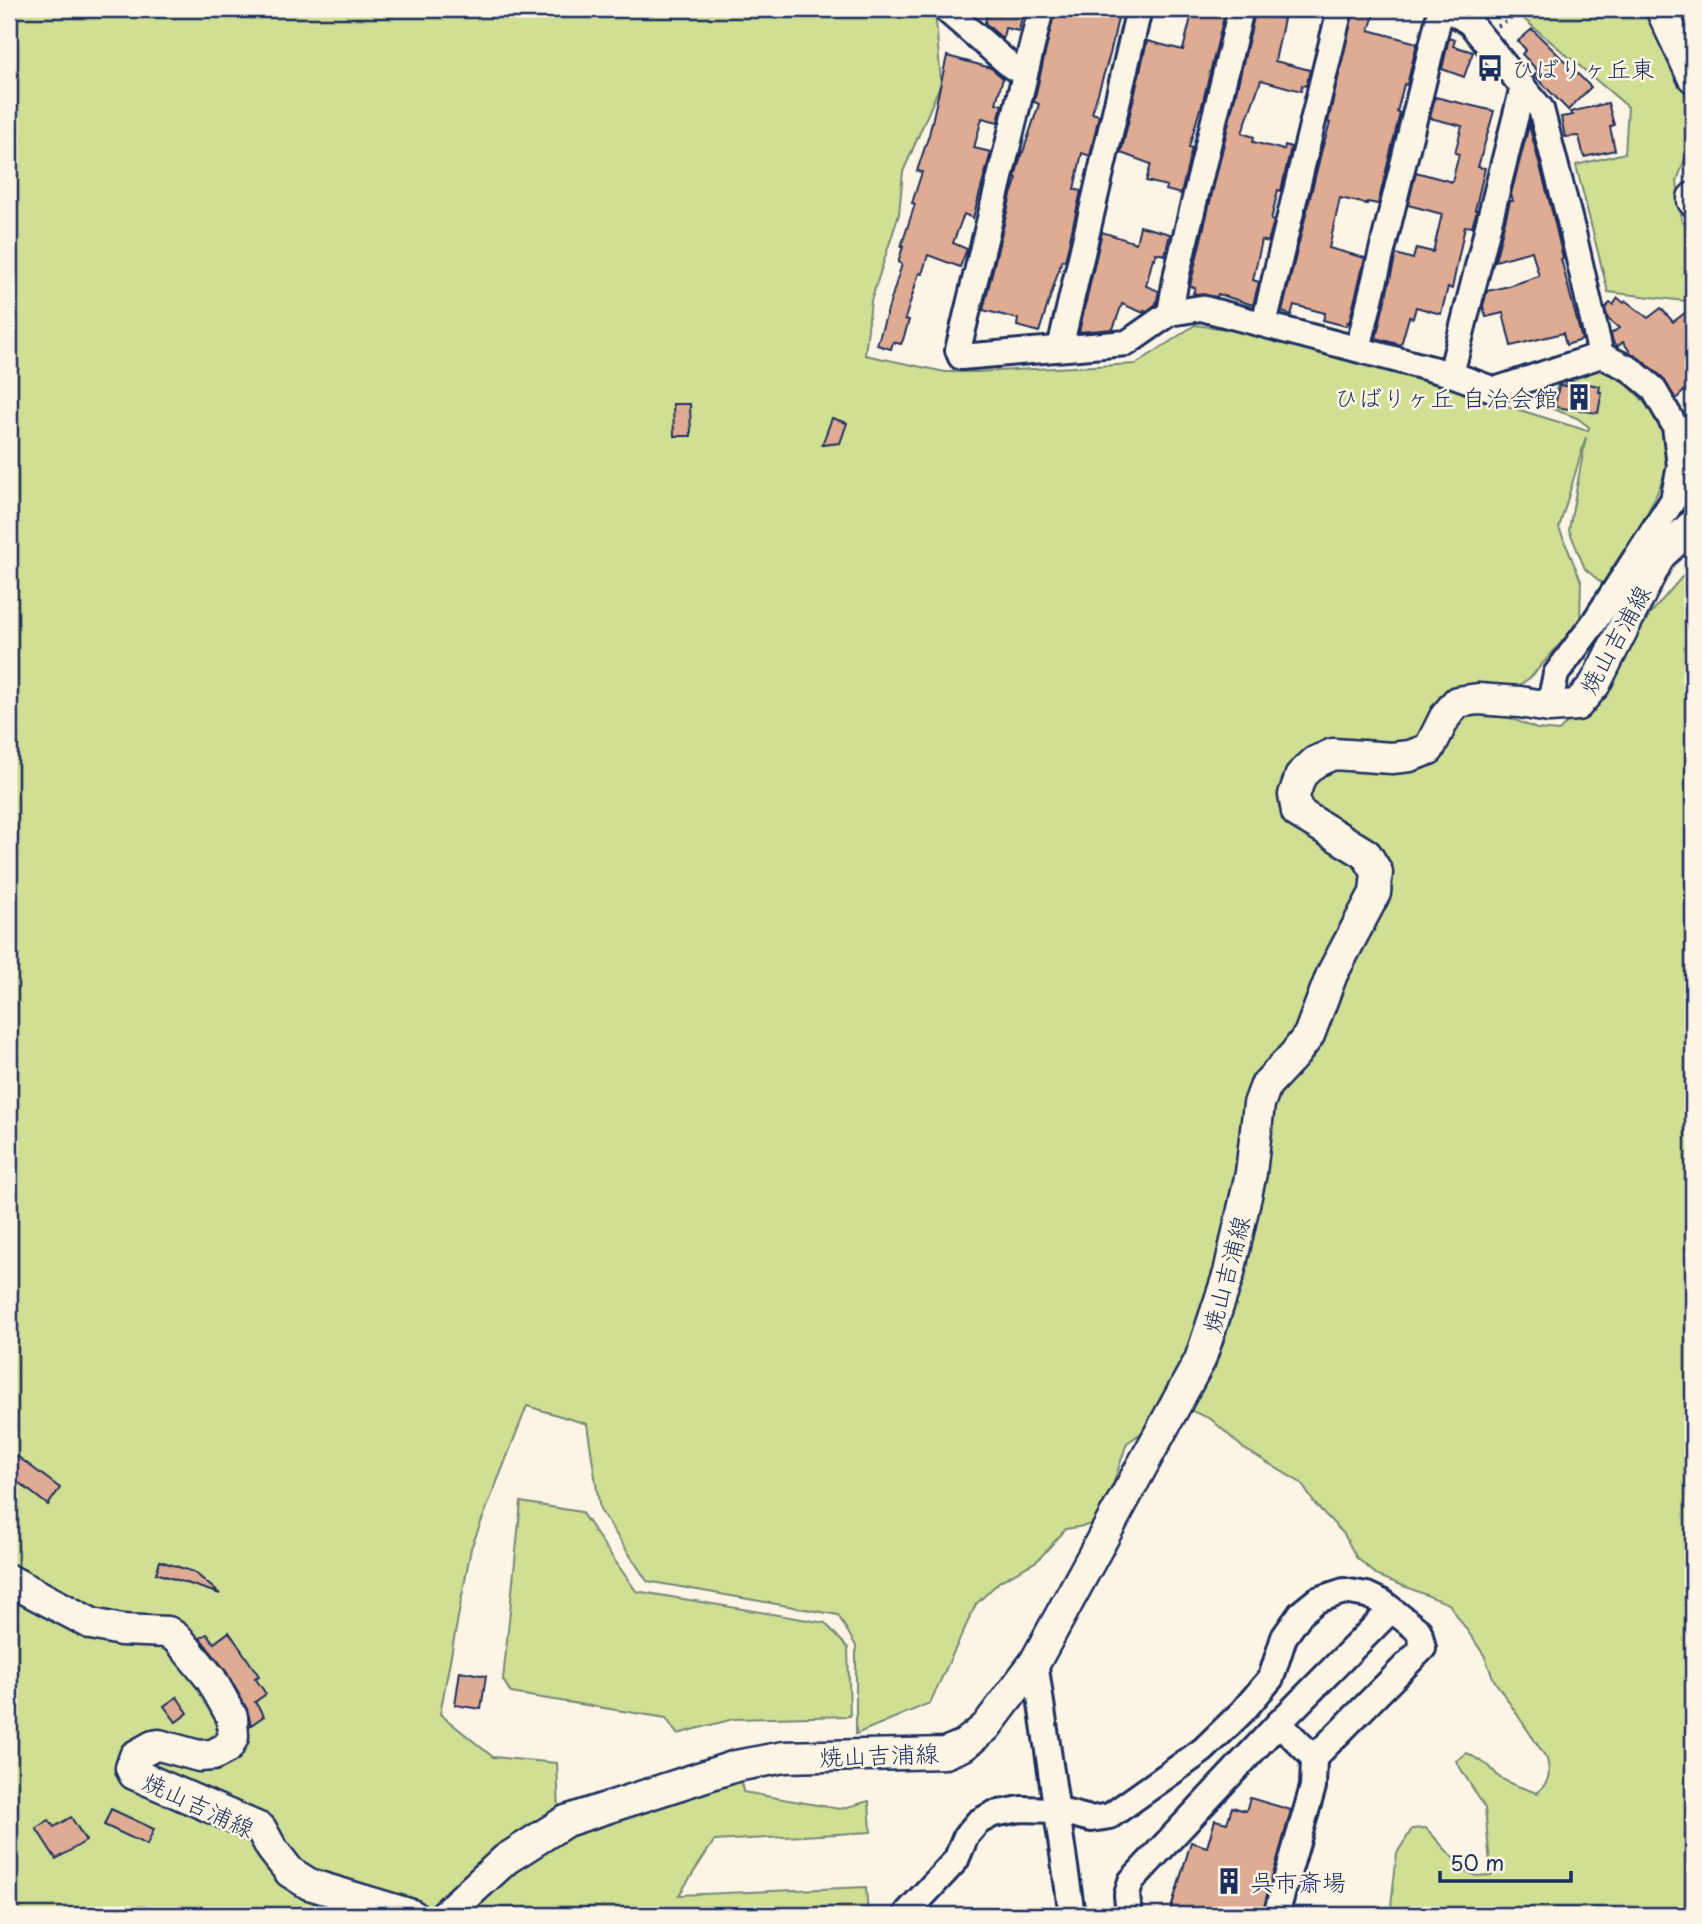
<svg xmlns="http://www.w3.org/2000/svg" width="1702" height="1924" viewBox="0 0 1702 1924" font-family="'Playpen Sans','Klee One',sans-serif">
  <rect width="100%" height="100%" fill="#fcf5e5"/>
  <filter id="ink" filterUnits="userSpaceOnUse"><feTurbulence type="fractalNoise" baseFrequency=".0143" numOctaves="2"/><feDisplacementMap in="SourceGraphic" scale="14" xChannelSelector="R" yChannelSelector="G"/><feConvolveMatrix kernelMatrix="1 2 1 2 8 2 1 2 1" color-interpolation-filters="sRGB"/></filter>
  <g filter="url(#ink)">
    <g fill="#d0df93" stroke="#768778" stroke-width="2">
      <path d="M9,9H935L941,83L903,172L899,214L871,301L865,355L945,372H975L1136,364L1195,325L1241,331L1452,385L1510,407L1588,431L1589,427L1577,418L1550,408L1561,375L1599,364C1609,371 1629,385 1637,394C1650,407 1667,436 1668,455C1668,488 1622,555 1603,584L1585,569L1569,530L1586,437L1559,528L1581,581L1580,621L1531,677L1514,689L1500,714L1537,729L1559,731L1575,714L1603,692L1650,614L1693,564V1915H1387L1391,1906L1397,1853L1412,1829L1426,1828L1464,1870L1476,1876L1491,1875L1485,1808L1456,1761L1467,1753L1489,1766L1500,1778L1512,1784L1537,1793C1549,1782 1551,1775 1547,1759L1494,1680L1484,1655L1449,1604L1378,1576L1356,1557L1344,1534L1315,1504L1301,1483L1243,1448L1211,1419L1185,1408L1172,1412L1127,1443L1100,1523L1066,1529L1037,1561L1000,1581L976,1604L930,1703L856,1734V1646L838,1615L647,1581L600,1510L587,1424L527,1406L471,1548L440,1714L493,1757L557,1763L560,1837L740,1772L743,1792L840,1809L869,1801L871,1832L714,1841L679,1895L866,1887L868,1915H9Z"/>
      <path d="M1512,9H1651L1693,101V137L1677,181L1682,222L1693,226V302L1608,292L1576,165L1625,153L1628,107Z"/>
      <path d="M521,1502L581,1512L636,1591L825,1623L848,1648L850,1716L733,1719L677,1734L666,1718L511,1693L503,1680Z"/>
    </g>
    <g fill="#dfab93" stroke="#1b2f5e" stroke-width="2">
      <path d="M988,9H1011L1023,11L1019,31L1005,28L1003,39L985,23Z"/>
      <path d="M1055,9H1120L1110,54L1092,113L1099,115L1090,156L1082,153L1074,189L1081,191L1065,261L1062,260L1039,332L1017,326L1018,319L983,310L1011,195L1017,178L1015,177L1022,152H1023L1039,104L1034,102Z"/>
      <path d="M1193,9H1226L1201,109H1200L1189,147L1192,148L1181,194L1166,190L1167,186L1146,181L1151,164L1121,153L1147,41L1183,50Z"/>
      <path d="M1354,9H1376L1369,30L1417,43L1407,85L1404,84L1397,112L1400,113L1378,204L1367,202V204L1340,198L1329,248L1365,258L1349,323L1347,322L1346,326L1323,320L1325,313L1294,305L1291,315L1282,312L1322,149L1330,123L1328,122Z"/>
      <path d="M1255,13L1284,19L1275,61L1310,70L1306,86L1302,85L1301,91L1261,80L1242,133L1254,137L1253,142L1284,150L1285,145L1291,147L1281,191L1278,190L1271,220L1274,221L1268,242L1262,240L1253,280L1259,282L1253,305L1218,294L1217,297L1193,293L1195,288L1190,286Z"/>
      <path d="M1532,29L1591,87L1568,110L1534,75L1538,71L1522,54L1526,50L1518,41Z"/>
      <path d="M1449,38L1455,40L1453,46L1473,52L1464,77L1442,69Z"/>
      <path d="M947,56L991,68L1003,78L996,103L1002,105L998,122L982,118L974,148L991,152L973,218L964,214L953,243L967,249L960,267L928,255L922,274L919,273L905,319L909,320L903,340L901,344L893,342L891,349L877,345L902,264L899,263V259L903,247H901L915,204L912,203L922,172L917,171L929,135Z"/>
      <path d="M1435,97L1494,111L1478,167L1485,168L1475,210H1477L1472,227L1465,226L1452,289L1448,287L1441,314L1416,307L1413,318L1409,317L1401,345L1376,338L1396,254L1413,259L1416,248L1433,252L1442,214L1408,205L1416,172L1452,182L1459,154L1455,153L1462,126L1430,118Z"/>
      <path d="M1608,103L1614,125L1610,127L1615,150L1584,157L1579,136L1565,137L1561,117L1573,115L1570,112Z"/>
      <path d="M1529,125L1553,215L1563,258L1561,259L1582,340L1566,345L1563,333L1511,346L1503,313L1486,317L1483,306L1487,291L1509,286L1539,276L1532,251L1495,261L1510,201H1513L1511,194Z"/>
      <path d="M1140,226L1170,234L1165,255L1156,253L1155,259L1153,258L1146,286L1159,291L1156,304L1147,311L1144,310V313L1122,304L1113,329L1079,332L1102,232L1136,243Z"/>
      <path d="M1618,298L1624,303L1626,301L1648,318L1661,308L1673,322L1685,313L1687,316L1693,311V382L1676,399L1662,377L1639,358L1631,353L1623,342L1618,346L1613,342L1611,334L1619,328L1608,319L1605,308L1610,303L1613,305Z"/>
      <path d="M1570,381L1600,386L1599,392H1602L1598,413L1555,407L1559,385L1565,386V382Z"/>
      <path d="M673,404H690L691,436H674Z"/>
      <path d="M832,418L847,423L840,443L822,445Z"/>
      <path d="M17,1456L60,1488L48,1505L9,1475V1467Z"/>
      <path d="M160,1561L194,1572L220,1594L156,1573Z"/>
      <path d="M229,1632L259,1676L255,1678L266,1694L255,1702L264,1716L251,1725L247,1709L226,1671L200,1638L207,1634L214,1643Z"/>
      <path d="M460,1671L486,1676L481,1709L455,1705Z"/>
      <path d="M177,1697L188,1713L176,1722L164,1706Z"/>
      <path d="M1250,1798L1291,1810L1262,1915H1169L1191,1842L1207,1847L1215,1820L1227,1823L1232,1807L1246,1811Z"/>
      <path d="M111,1809L154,1829L147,1845L104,1825Z"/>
      <path d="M71,1817L86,1841L56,1859L36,1828L49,1820L54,1827Z"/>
    </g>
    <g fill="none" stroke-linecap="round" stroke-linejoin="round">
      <defs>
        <g id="minor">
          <path d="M945,9L1011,66L1025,74"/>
          <path d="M1041,9L958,350L961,357L1127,343L1170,313L1177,273L1241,9"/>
          <path d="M1448,9L1470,23L1541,109L1573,233L1601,355"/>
          <path d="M1170,313L1201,308L1451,374L1495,390L1601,355L1630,369L1653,388L1675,426L1680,466L1673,500L1593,624L1556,674L1549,707"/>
          <path d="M1264,324L1340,9"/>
          <path d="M1060,348L1139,9"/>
          <path d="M1358,349L1441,9"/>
          <path d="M1451,374L1523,87"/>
          <path d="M1035,1662L1072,1915"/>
          <path d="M908,1915L907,1913L956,1860L966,1836L978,1822L993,1814L1021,1809L1056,1810L1091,1819L1110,1816L1203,1750L1242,1712L1271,1678L1284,1637L1301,1613L1317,1600L1344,1591L1367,1595L1382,1602L1419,1631L1423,1648L1314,1758L1279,1723L1391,1610"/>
          <path d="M1129,1915L1127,1895L1131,1881L1279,1723"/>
          <path d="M1276,1915L1313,1787L1314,1758"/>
        </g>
        <g id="major">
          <path d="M1661,9L1693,77"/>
          <path d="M1693,198V201"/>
          <path d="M9,1580L92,1624L121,1630L168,1632L179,1640L211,1679L232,1717L233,1737L228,1747L213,1755L199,1756L159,1745L153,1746L135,1756L131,1768L134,1774L261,1829L272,1849L290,1872L309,1884L412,1915"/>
          <path d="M445,1915L506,1859L566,1821L736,1766L784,1757L945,1753L964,1745L986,1727L1035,1662L1200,1360L1229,1273L1251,1173L1259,1104L1266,1085L1294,1055L1309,1035L1332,974L1375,893L1377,872L1366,854L1297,812L1294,795L1301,775L1315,762L1333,754L1392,758L1410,756L1429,749L1445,717L1457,702L1478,699L1520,702L1549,707L1577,705L1595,684L1660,555L1693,525"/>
        </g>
      </defs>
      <use href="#minor" stroke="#1b2f5e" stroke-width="30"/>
      <use href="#major" stroke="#1b2f5e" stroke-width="35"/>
      <path stroke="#1b2f5e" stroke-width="3.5" stroke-dasharray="2 5" stroke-linecap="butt" d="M1498,26L1529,9"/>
      <use href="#minor" stroke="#fcf5e5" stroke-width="24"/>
      <use href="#major" stroke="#fcf5e5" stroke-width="30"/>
    </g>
  </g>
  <defs>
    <symbol id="bus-bare" viewBox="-9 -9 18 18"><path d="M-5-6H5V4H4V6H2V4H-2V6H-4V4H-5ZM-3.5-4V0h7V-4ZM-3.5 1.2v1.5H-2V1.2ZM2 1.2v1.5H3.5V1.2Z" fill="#1b2f5e" stroke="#fcf5e5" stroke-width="2.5" paint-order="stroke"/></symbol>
    <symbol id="building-bare" viewBox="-9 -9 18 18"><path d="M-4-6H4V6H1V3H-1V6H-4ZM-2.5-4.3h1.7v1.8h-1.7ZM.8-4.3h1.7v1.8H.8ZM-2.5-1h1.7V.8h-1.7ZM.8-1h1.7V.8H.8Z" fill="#1b2f5e" stroke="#fcf5e5" stroke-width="2.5" paint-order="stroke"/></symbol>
  </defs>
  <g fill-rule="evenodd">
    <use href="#bus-bare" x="1471" y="49" width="38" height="38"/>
    <use href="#building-bare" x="1560" y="378" width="38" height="38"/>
    <use href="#building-bare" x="1210" y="1862" width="38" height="38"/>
  </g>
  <g text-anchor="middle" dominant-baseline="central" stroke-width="5" stroke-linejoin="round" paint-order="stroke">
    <g font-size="24" fill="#1b2f5e" stroke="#fcf5e5" text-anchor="start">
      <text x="1511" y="68">ひばりヶ丘東</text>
      <text x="1558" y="397" text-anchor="end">ひばりヶ丘 自治会館</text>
      <text x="1250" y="1881">呉市斎場</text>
    </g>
    <g font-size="24" fill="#1b2f5e" stroke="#fcf5e5">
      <text transform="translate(1614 639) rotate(-61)">焼山吉浦線</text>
      <text transform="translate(1225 1274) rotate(-75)">焼山吉浦線</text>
      <text transform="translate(879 1754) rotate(-2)">焼山吉浦線</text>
      <text transform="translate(199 1804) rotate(25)">焼山吉浦線</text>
    </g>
  </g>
  <rect width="1702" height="1924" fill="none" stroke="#fcf5e5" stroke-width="35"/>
  <rect x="18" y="18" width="1667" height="1889" fill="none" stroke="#1b2f5e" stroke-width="2.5" filter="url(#ink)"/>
  <path d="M1440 1871v10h131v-10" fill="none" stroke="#1b2f5e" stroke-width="3.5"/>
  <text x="1450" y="1871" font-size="21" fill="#1b2f5e" stroke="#fcf5e5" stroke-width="5" paint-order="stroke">50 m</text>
</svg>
